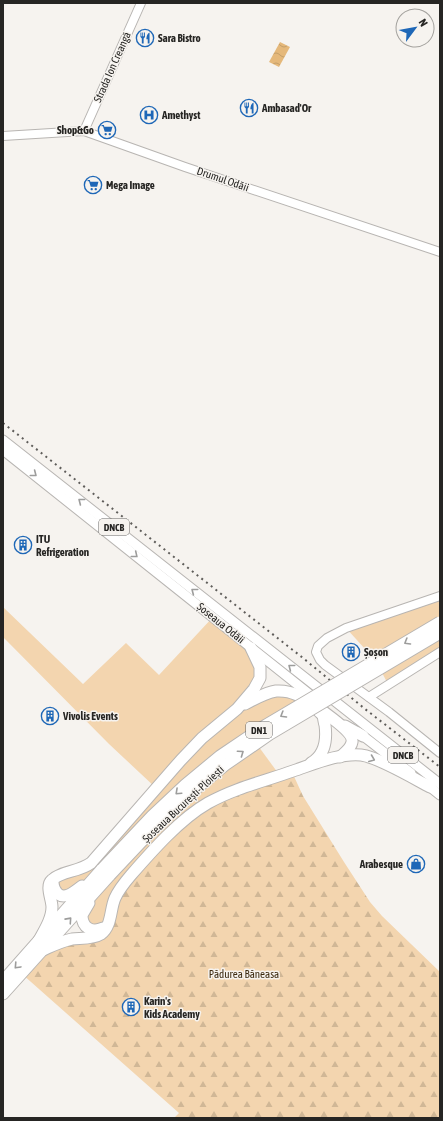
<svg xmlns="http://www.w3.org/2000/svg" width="443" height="1121" viewBox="0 0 443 1121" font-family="'Asap Condensed',sans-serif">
  <defs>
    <pattern id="forest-firs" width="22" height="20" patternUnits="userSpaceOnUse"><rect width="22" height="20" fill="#f3d5af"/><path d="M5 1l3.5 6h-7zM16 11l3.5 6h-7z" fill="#d0b796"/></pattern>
    <pattern id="water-waves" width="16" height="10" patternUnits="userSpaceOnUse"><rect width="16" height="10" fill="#e5b87a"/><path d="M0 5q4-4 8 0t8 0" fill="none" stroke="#c49e69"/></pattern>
  </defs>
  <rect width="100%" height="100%" fill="#f6f3ef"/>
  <g fill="#f3d5af">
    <path d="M440,596V622L375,660L346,628Z"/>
    <path d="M3,607L83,684L126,643L159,675L213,617L251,648L260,667L238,707L271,692L306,701L92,879L67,895L53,883L77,870L156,788L109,744L3,637Z"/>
    <path d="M440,634V652L388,684L380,669Z"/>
    <path d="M256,743L278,773L108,924L90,930L85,909L159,823Z"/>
  </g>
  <path fill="url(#forest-firs)" d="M292,772L303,796L344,862L370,902L382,916L440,972V1118H174L179,1113L22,974L43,950L98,935L114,901L192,814Z"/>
  <path fill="url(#water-waves)" d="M280,42L290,47L279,67L269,62Z"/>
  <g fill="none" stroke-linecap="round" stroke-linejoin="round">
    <defs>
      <g id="secondary">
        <path d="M84,131L141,3"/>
        <path d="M3,136L84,131L185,167L440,252"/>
        <path d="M440,596L346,628L327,638L318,646L316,652L320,660L325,665L389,712L440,753"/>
        <path d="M369,697L440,652"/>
      </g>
      <g id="primary">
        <path d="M3,440L440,784"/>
        <path d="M3,450L318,701"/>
        <path d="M358,732L411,773"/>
        <path d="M425,783L440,795"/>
      </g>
      <g id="highway">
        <path d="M245,704C255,699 264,693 276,691C293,690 302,697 314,707C317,710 321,713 323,716C324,719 324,723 325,725C327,740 325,755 311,763"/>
        <path d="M320,709C327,715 354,732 352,742C351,749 344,753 340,757"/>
        <path d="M345,726L363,736"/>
        <path d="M53,882C53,886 54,890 58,894C66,900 75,891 82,886"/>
        <path d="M89,903L82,915C82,928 92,933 103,928"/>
        <path d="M38,942C44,931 52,919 52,907C52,899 45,886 52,880C61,871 79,872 91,863L181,760L202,738L237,709L254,689L260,678V667L251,648"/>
        <path d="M43,950C52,946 62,941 72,939C81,938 93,939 101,934C112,926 110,909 115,898C119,889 125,882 131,875C152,851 180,819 208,803C235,788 265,781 293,771C314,764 339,753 361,755C378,757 413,778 430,787"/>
        <path d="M3,981L102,869"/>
        <path d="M3,994L110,875"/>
      </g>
    </defs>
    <use href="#secondary" stroke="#b8b5b2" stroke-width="10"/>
    <use href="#primary" stroke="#b8b5b2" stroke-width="11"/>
    <use href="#highway" stroke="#b8b5b2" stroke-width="13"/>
    <use href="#secondary" stroke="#fff" stroke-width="8"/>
    <use href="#primary" stroke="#fff" stroke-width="9"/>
    <use href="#highway" stroke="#fff" stroke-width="11"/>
    <path stroke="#5f5d5a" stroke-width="2" stroke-dasharray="2 4" stroke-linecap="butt" d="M3,423L303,658L365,709L440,767"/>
    <defs>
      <g id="highway-bridge">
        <path d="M102,869L152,816L185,785L220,756L266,725L440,622"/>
        <path d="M110,875L159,823L191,793L225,765L270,734L440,633"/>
      </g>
    </defs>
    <use href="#highway-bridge" stroke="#b8b5b2" stroke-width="13" stroke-linecap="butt"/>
    <use href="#highway-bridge" stroke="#fff" stroke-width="11"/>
  </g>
  <defs><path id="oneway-chevron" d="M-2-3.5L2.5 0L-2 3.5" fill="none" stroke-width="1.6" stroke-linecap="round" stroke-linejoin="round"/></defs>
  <g stroke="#9d9d9c">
    <use href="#oneway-chevron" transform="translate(34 474) rotate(38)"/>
    <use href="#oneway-chevron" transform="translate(81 501) rotate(-142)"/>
    <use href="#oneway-chevron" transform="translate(135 555) rotate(39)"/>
    <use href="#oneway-chevron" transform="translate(194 591) rotate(-142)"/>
    <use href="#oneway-chevron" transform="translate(407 642) rotate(149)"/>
    <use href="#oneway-chevron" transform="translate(291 667) rotate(-142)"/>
    <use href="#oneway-chevron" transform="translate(283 715) rotate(149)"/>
    <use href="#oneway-chevron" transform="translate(241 753) rotate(-35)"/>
    <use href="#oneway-chevron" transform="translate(372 759) rotate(22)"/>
    <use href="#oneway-chevron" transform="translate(178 792) rotate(137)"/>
    <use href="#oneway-chevron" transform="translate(69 920) rotate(-48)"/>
    <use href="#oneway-chevron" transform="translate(17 966) rotate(133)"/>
  </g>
  <defs>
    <symbol id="restaurant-ring" viewBox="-11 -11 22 22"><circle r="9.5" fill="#f6f3ef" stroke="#1e67b7" stroke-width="1.5"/><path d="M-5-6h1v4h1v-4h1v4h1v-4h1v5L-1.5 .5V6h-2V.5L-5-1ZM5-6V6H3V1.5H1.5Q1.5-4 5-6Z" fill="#1e67b7"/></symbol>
    <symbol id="hospital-ring" viewBox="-11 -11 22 22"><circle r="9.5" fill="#f6f3ef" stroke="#1e67b7" stroke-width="1.5"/><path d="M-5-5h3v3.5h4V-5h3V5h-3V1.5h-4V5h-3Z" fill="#1e67b7"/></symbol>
    <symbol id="supermarket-ring" viewBox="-11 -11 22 22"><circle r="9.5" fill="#f6f3ef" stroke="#1e67b7" stroke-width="1.5"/><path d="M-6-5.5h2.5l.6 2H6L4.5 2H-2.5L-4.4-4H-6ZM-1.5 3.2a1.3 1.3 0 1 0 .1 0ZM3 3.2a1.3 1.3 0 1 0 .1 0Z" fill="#1e67b7"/></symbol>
    <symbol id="building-ring" viewBox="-11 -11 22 22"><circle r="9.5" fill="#f6f3ef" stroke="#1e67b7" stroke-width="1.5"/><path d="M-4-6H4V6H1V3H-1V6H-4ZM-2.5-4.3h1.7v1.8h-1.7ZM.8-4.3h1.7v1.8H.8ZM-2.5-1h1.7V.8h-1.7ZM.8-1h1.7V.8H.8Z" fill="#1e67b7"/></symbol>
    <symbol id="shop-ring" viewBox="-11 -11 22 22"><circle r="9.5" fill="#f6f3ef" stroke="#1e67b7" stroke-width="1.5"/><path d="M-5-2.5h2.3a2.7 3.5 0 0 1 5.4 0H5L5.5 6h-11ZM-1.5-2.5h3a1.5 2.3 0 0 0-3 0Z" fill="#1e67b7"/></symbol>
  </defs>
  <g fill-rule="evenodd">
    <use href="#restaurant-ring" x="135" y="28" width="20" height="20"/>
    <use href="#restaurant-ring" x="239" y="98" width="20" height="20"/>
    <use href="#hospital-ring" x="139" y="105" width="20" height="20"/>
    <use href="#supermarket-ring" x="97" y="120" width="20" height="20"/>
    <use href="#supermarket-ring" x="83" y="175" width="20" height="20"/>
    <use href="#building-ring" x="13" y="535" width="20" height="20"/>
    <use href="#building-ring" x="341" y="642" width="20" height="20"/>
    <use href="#building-ring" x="40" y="706" width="20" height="20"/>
    <use href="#shop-ring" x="406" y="854" width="20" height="20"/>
    <use href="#building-ring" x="121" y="997" width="20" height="20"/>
  </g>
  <g text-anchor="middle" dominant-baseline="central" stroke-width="3" stroke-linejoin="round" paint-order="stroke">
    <g fill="#f6f3ef" stroke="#646360" stroke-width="1">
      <rect x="99" y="519" width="30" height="16" rx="3"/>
      <rect x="246" y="722" width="26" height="16" rx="3"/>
      <rect x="388" y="747" width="30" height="16" rx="3"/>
    </g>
    <g font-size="10" font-weight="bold" fill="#262523">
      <text x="114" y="527">DNCB</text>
      <text x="259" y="730">DN1</text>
      <text x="403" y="755">DNCB</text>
    </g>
    <g font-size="11" font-weight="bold" fill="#262523" stroke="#f6f3ef" text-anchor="start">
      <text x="158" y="38">Sara Bistro</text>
      <text x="262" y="108">Ambasad'Or</text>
      <text x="162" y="115">Amethyst</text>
      <text x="94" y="130" text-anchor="end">Shop&amp;Go</text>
      <text x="106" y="185">Mega Image</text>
      <text x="36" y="539">ITU<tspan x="36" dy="13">Refrigeration</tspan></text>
      <text x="364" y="652">Șoșon</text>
      <text x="63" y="716">Vivolis Events</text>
      <text x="403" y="864" text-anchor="end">Arabesque</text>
      <text x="144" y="1001">Karin's<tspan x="144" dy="13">Kids Academy</tspan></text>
    </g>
    <g font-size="11" fill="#262523" stroke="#f6f3ef">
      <text transform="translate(112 67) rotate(-66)">Strada Ion Creangă</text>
      <text transform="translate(223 179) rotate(19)">Drumul Odăii</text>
      <text transform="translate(221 623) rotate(39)">Șoseaua Odăii</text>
      <text transform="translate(183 804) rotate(-43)">Șoseaua București-Ploiești</text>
    </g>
    <g font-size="11" fill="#3c290e" stroke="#f6f3ef">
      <text x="244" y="974">Pădurea Băneasa</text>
    </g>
  </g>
  <rect width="443" height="1121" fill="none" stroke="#262523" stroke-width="8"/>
  <g transform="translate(415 28) rotate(58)"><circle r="19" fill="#f6f3ef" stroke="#a3a19d"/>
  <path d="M0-3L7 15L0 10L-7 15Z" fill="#1e67b7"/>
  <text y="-6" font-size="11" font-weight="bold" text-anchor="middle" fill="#262523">N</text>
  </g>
</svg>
